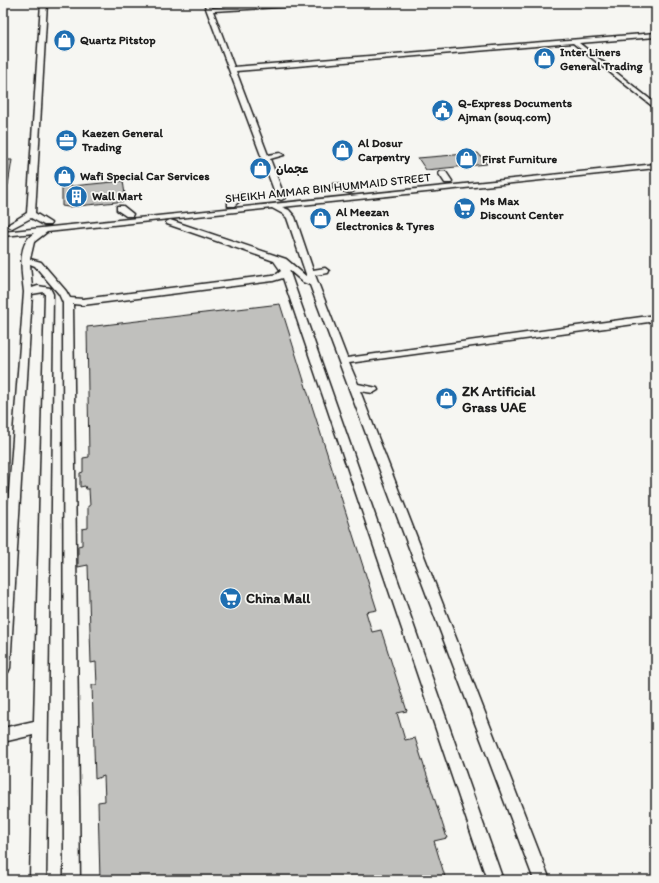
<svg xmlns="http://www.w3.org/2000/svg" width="659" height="883" viewBox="0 0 659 883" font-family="Itim,'Playpen Sans Arabic',sans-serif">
  <rect width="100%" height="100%" fill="#f6f6f2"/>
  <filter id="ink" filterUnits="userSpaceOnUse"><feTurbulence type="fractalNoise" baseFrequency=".025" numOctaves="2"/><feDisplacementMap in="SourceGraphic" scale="8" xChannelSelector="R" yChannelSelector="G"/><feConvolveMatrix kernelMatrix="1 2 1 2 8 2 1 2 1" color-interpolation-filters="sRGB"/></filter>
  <g filter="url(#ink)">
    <g fill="#c0c0bd" stroke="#1c1c1c">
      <path d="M478,153L487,164L426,170L418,158Z"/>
      <path d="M3,160H12L8,185H3Z"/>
      <path d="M123,181L126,201L68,207L62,206V187Z"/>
      <path d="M280,304L311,403L377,610L366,612L372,632L381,630L407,711L397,713L405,740L415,738L447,838L434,841L446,880H100L98,802L105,801L104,776L95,779L92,685H97L96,662L91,663L88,565L78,567V546L82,545V529L88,528V506H90L89,489H86L85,486L80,487V473L83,472V458L89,457L87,327Z"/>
    </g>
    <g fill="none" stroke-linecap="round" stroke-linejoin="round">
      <defs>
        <g id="minor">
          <path d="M41,3H47L35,213L51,223L50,225H44L31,218L12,228L8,226L9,224L27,213Z"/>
          <path d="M204,3H210L212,8L291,3H317L314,5L213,11L234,67L656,33V37L579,43L656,104V109L573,43L236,71L268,155L280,153L284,155L270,159L285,198L281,200L277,198Z"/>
          <path d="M656,164V168L282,207L289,210L295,217L313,270L325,268L329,271L328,273L315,275L347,358L656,315V321L349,363L358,384L377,388L378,390L373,393L360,391L550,880H534L310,285L303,282L289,270L503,880H487L283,278L273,281L83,305L73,304L80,880H64L63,303L59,294L35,266L30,264L32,288L38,286L50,288L53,294L46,880H30L33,735L3,742V728L34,721L45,294L44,292L32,294L10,668L8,672L3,674V572L24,292C22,273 16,245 34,233L3,236V232ZM272,208L283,214L287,218L307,277L286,259L170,220L166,222L167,224L274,261L281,271L277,274L272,275L83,299L70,298L66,291L41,262L30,259L34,242L47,232Z"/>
          <path d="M440,172H446L452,181L451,183H445L439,174Z"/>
          <path d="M333,184H339L354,191L350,193L333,188Z"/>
          <path d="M238,194H241L245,196L234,206H228V202Z"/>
          <path d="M117,206H123L133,214L132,216H126L117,210Z"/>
        </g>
      </defs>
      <use href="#minor" stroke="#1c1c1c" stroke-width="3"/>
      <use href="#minor" fill="#f6f6f2" fill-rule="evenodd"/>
    </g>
  </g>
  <defs>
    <symbol id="shop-disc" viewBox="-11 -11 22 22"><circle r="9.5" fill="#1f6fb2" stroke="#f6f6f2"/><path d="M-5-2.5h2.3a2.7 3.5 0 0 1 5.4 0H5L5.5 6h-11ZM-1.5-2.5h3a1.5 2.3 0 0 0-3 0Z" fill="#fff"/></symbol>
    <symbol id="civic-disc" viewBox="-11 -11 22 22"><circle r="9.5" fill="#1f6fb2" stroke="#f6f6f2"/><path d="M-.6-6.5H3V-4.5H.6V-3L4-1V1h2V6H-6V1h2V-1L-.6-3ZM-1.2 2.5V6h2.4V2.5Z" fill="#fff"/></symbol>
    <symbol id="office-disc" viewBox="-11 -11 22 22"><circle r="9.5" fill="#1f6fb2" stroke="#f6f6f2"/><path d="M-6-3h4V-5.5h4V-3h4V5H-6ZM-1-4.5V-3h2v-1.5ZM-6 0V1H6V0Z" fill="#fff"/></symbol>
    <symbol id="building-disc" viewBox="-11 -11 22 22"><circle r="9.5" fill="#1f6fb2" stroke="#f6f6f2"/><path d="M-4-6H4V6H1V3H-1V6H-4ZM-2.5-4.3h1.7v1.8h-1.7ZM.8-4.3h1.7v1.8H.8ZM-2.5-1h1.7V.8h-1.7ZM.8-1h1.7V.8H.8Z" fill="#fff"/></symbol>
    <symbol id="supermarket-disc" viewBox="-11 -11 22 22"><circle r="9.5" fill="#1f6fb2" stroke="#f6f6f2"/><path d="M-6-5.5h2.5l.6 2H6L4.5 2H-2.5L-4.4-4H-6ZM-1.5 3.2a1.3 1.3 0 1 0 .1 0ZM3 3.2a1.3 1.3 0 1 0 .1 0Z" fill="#fff"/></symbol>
  </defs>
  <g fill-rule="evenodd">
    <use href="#shop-disc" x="52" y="28" width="25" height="25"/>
    <use href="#shop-disc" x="532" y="46" width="25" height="25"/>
    <use href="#civic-disc" x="430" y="98" width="25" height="25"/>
    <use href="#office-disc" x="54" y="128" width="25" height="25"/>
    <use href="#shop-disc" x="330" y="138" width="25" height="25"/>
    <use href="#shop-disc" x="454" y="146" width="25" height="25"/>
    <use href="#shop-disc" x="248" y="156" width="25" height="25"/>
    <use href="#shop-disc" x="52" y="164" width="25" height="25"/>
    <use href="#building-disc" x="64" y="184" width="25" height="25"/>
    <use href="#supermarket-disc" x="452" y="196" width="25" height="25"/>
    <use href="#shop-disc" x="308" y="206" width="25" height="25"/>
    <use href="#shop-disc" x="434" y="386" width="25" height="25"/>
    <use href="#supermarket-disc" x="218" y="586" width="25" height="25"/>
  </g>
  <g text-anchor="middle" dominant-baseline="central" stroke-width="3.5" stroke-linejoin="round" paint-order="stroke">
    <g font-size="12" font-weight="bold" fill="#1c1c1c" stroke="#f6f6f2" text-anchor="start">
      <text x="80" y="40">Quartz Pitstop</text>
      <text x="560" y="52">Inter Liners<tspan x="560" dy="14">General Trading</tspan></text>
      <text x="458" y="103">Q-Express Documents<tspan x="458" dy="14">Ajman (souq.com)</tspan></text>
      <text x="82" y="133">Kaezen General<tspan x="82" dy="14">Trading</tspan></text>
      <text x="358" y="143">Al Dosur<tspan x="358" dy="14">Carpentry</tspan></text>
      <text x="482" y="159">First Furniture</text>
      <text x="276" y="169">عجمان</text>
      <text x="80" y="176">Wafi Special Car Services</text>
      <text x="92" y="196">Wall Mart</text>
      <text x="480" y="201">Ms Max<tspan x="480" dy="14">Discount Center</tspan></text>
      <text x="336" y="212">Al Meezan<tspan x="336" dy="14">Electronics &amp; Tyres</tspan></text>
    </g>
    <g font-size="12" fill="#1c1c1c" stroke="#f6f6f2">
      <text transform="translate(328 188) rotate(-6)">SHEIKH AMMAR BIN HUMMAID STREET</text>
    </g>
    <g font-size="14" font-weight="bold" fill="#1c1c1c" stroke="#f6f6f2" text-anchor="start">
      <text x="462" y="391">ZK Artificial<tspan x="462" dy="16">Grass UAE</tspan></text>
      <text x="246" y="598">China Mall</text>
    </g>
  </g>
  <rect width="659" height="883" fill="none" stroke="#f6f6f2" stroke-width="16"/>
  <rect x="8" y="8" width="643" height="867" fill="none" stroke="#1c1c1c" stroke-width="1.5" filter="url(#ink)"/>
</svg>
